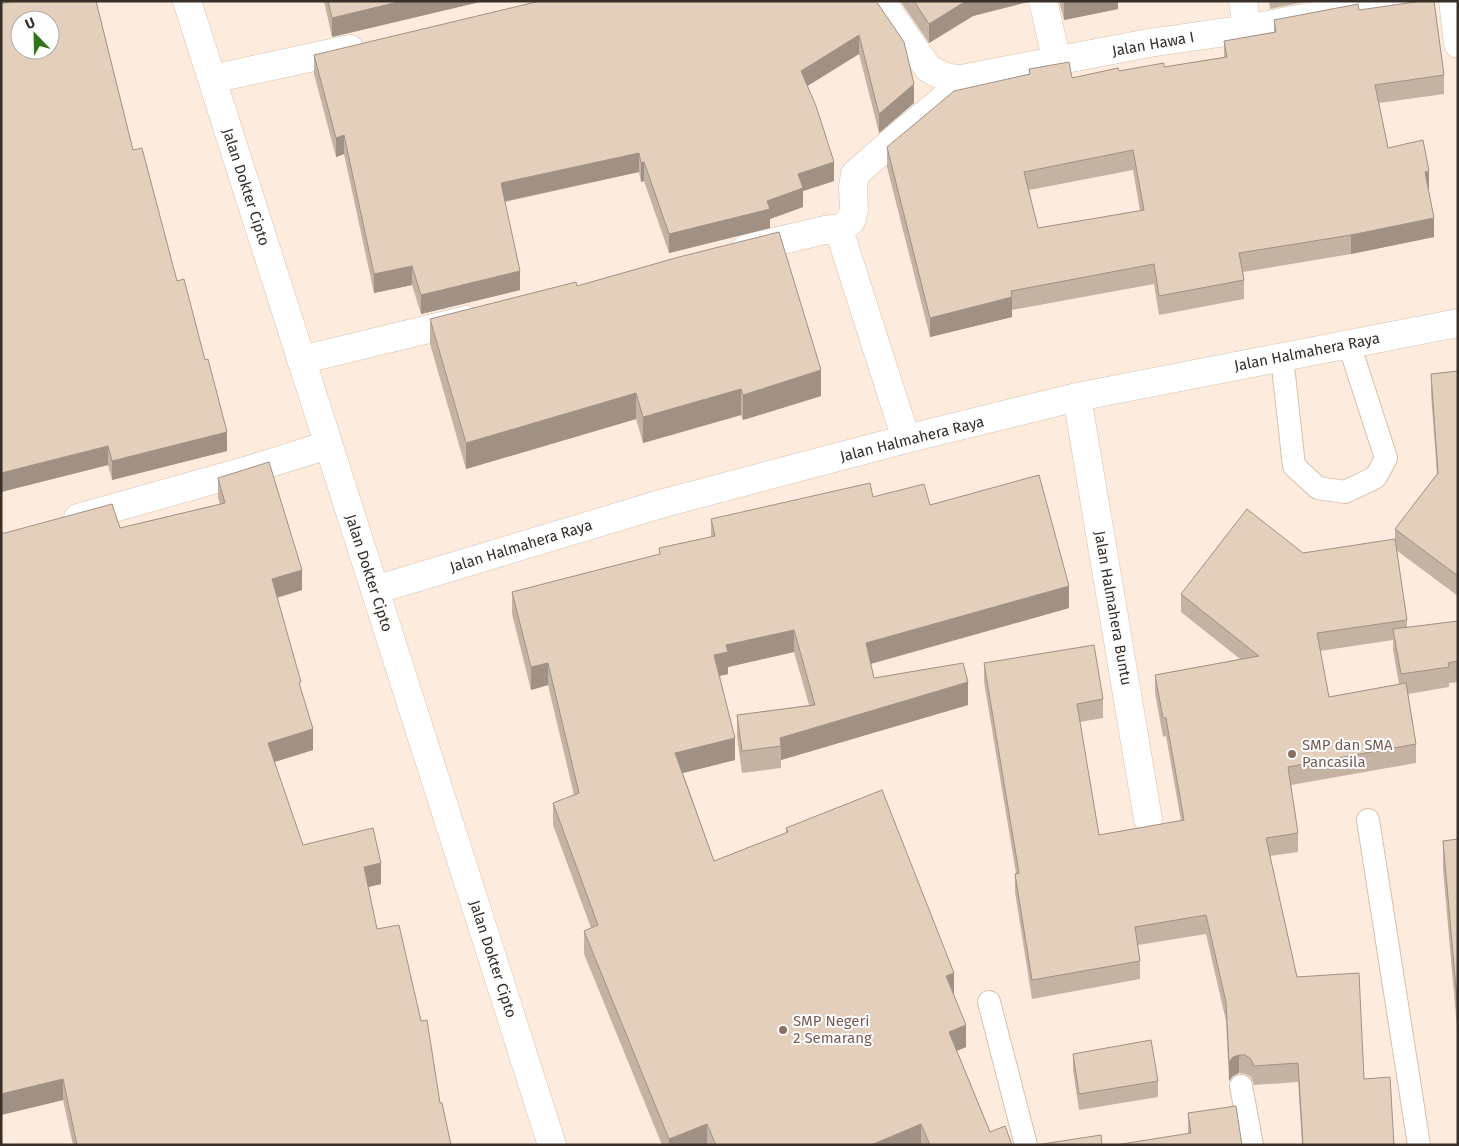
<svg xmlns="http://www.w3.org/2000/svg" width="1459" height="1146" viewBox="0 0 1459 1146" font-family="'Fira Sans',sans-serif">
  <rect width="100%" height="100%" fill="#fdecdd"/>
  <g fill="none" stroke-linecap="round" stroke-linejoin="round">
    <defs>
      <g id="lane">
        <path d="M1282,357L1294,466L1318,488L1345,492L1376,477L1386,458L1349,344"/>
        <path d="M1368,820L1419,1145"/>
        <path d="M989,1002L1026,1145"/>
        <path d="M1241,1086L1252,1145"/>
      </g>
      <g id="street">
        <path d="M881,1L928,68C939,75 948,79 961,79L1149,43L1247,29L1393,1"/>
        <path d="M1043,1L1057,61"/>
        <path d="M1243,1L1247,29"/>
        <path d="M1453,1L1458,44"/>
        <path d="M212,79L350,49"/>
        <path d="M839,230L851,221L854,209L853,187L855,174L901,134L951,93L961,79"/>
        <path d="M745,249L825,230L833,229L839,230L906,439"/>
        <path d="M301,360L466,320"/>
        <path d="M1077,397L1148,819"/>
        <path d="M78,518L245,471L328,445"/>
        <path d="M375,590L664,503L906,439L1077,397L1458,323"/>
      </g>
      <path id="highway" d="M187,1L552,1145"/>
    </defs>
    <use href="#lane" stroke="#d4c0ad" stroke-width="24"/>
    <use href="#street" stroke="#d4c0ad" stroke-width="29"/>
    <use href="#highway" stroke="#d4c0ad" stroke-width="29"/>
    <use href="#lane" stroke="#fff" stroke-width="22"/>
    <use href="#street" stroke="#fff" stroke-width="28"/>
    <use href="#highway" stroke="#fff" stroke-width="28"/>
  </g>
  <g fill="#c4b2a3" fill-rule="evenodd">
    <path d="M324,1H484L332,37Z"/>
    <path d="M876,1L914,103L879,133L859,54L807,86L834,181L803,191V207L770,219V228L669,253L644,181L641,182L639,172L505,202L520,290L421,314L412,285L374,293L344,154L336,157L314,74V55Z"/>
    <path d="M900,1H1028V2L973,16L929,43Z"/>
    <path d="M1059,1H1118V9L1064,20Z"/>
    <path d="M1269,1H1309L1270,9Z"/>
    <path d="M1359,10L1444,75V94L1379,103L1388,148L1429,190H1428L1434,237L1351,254L1243,272L1244,280V299L1159,315L1154,284L1012,310V317L930,337L887,167V147L1029,74V69L1072,78L1119,71L1164,67L1224,57V41L1274,32V20ZM1133,170L1140,211L1038,228L1029,190Z"/>
    <path d="M133,150L177,281L227,451L112,480L108,465L1,492Z"/>
    <path d="M577,286L821,396L743,420L741,415L643,443L636,419L466,469L430,344V319Z"/>
    <path d="M1458,371V596L1396,550L1407,620V628L1458,621V682L1449,683V687L1408,694L1416,744V763L1291,785L1298,833V852L1270,856L1297,977L1364,1079L1394,1145H1302L1298,1082L1254,1085L1251,1077L1245,1074L1239,1073L1233,1076L1229,1081L1226,1021L1206,934L1138,945L1140,961V979L1032,999L1015,892V874L1016,873L984,682V663L1103,699V718L1080,722L1099,835L1181,821L1166,736L1163,737L1155,693V675L1240,659L1181,612V594L1303,553L1395,543V529L1437,474L1431,394V374ZM1393,640V650L1399,684L1329,697L1320,651Z"/>
    <path d="M218,478L302,590L277,598L301,691L313,750L274,762L303,845L381,884L368,887L377,929L440,1103L451,1145H73L63,1100L1,1115L120,528L220,504L218,498Z"/>
    <path d="M873,497L930,505L1069,608L871,664L874,678L968,705L781,760V768L742,773L737,737V715L809,705L794,652L728,667V674L720,676L735,760L683,773L714,861L786,833V828L954,995L966,1047L957,1051L990,1132L1012,1145H662L584,954V931L591,928L553,825V803L574,795L548,685L531,690L512,614V592L659,555V548L711,537V519Z"/>
    <path d="M1458,839V1039L1443,869V841Z"/>
    <path d="M1073,1054L1158,1081V1097L1079,1110L1073,1070Z"/>
    <path d="M1188,1113L1242,1145L1188,1133Z"/>
  </g>
  <g fill="#a09184">
    <path d="M402,1H484L332,37V18Z"/>
    <path d="M966,1H1028V2L973,16L929,43V24Z"/>
    <path d="M1064,1H1118V9L1064,20Z"/>
    <path d="M859,35V54L801,90V71Z"/>
    <path d="M914,84V103L879,133V114Z"/>
    <path d="M344,135V154L336,157V138Z"/>
    <path d="M639,153V172L501,202V183Z"/>
    <path d="M644,162V181L641,182V163Z"/>
    <path d="M834,162V181L803,191V207L770,219V228L669,253V234L767,201L798,174Z"/>
    <path d="M1429,171V190L1425,191V172Z"/>
    <path d="M1434,218V237L1351,254V235Z"/>
    <path d="M412,266V285L374,293V274Z"/>
    <path d="M520,271V290L421,314V295Z"/>
    <path d="M1012,297V317L930,337V318Z"/>
    <path d="M821,370V396L743,420V395Z"/>
    <path d="M741,389V415L643,443V417Z"/>
    <path d="M636,393V419L466,469V443Z"/>
    <path d="M227,432V451L112,480V461Z"/>
    <path d="M108,446V465L1,492V473Z"/>
    <path d="M302,570V590L272,599V579Z"/>
    <path d="M1069,586V608L866,665V643Z"/>
    <path d="M794,630V652L728,667V674L714,677V655L726,645Z"/>
    <path d="M548,663V685L531,690V667Z"/>
    <path d="M968,682V705L781,760V746L780,738Z"/>
    <path d="M313,729V750L268,764V743Z"/>
    <path d="M735,738V760L675,775V753Z"/>
    <path d="M381,863V884L364,888V867Z"/>
    <path d="M954,973V995L946,976Z"/>
    <path d="M966,1025V1047L949,1054V1032Z"/>
    <path d="M1239,1055V1073L1233,1076L1229,1081V1062L1233,1057Z"/>
    <path d="M63,1079V1100L1,1115V1094Z"/>
    <path d="M707,1124V1145H669V1139Z"/>
    <path d="M921,1124V1145H871Z"/>
  </g>
  <g fill="#e4cfbd" stroke="#a09184" fill-rule="evenodd">
    <path d="M13,1H96L133,150L142,148L177,281L184,279L205,360L208,359L227,432L112,461L108,446L1,473V4ZM20,20H50V50H20Z"/>
    <path d="M328,1H402L332,18Z"/>
    <path d="M540,1H876L904,42L914,84L879,114L859,35L801,71L816,106L834,162L798,174L803,188L767,201L770,209L669,234L644,162L641,163L639,153L501,183L520,271L421,295L412,266L374,274L344,135L336,138L314,55Z"/>
    <path d="M914,1H966L929,24Z"/>
    <path d="M1422,1H1434L1444,75L1375,85L1388,148L1423,140L1429,171L1425,172L1434,218L1351,235L1239,253L1244,280L1159,296L1154,264L1011,291L1012,297L930,318L887,147L954,91L1030,74L1029,69L1069,62L1072,78L1118,68L1119,71L1164,63V67L1227,57L1224,41L1276,32L1274,20L1358,4L1359,10ZM1133,150L1144,210L1038,228L1024,172Z"/>
    <path d="M779,232L821,370L743,395L741,389L643,417L636,393L466,443L430,319L576,282L577,286L679,257Z"/>
    <path d="M1458,371V576L1395,529L1438,473L1431,374Z"/>
    <path d="M269,462L302,570L272,579L301,682L299,683L313,729L268,743L303,845L373,828L381,863L364,867L377,929L399,925L421,1021L427,1020L440,1103H442L451,1145H77L63,1079L1,1094V533H5L112,504L120,528L225,503L218,478Z"/>
    <path d="M1039,475L1069,586L866,643L874,678L963,663L968,682L780,738L781,746L742,751L737,715L815,705L794,630L726,645L728,652L714,655L735,738L675,753L714,861L788,832L786,828L882,790L954,973L946,976L966,1025L949,1032L990,1132L1005,1126L1012,1145H930L921,1124L871,1145H716L707,1124L669,1139L584,931L598,925L553,803L579,793L548,663L531,667L512,592L660,554L659,548L715,536L711,519L870,483L873,497L924,484L930,505Z"/>
    <path d="M1247,509L1303,553L1395,539L1407,620L1317,633L1329,697L1406,683L1416,744L1288,767L1298,833L1266,838L1297,977L1359,973L1364,1079L1390,1077L1394,1145H1303L1298,1063L1254,1066L1251,1059L1245,1055H1239L1233,1057L1229,1062L1226,1002L1206,915L1135,927L1140,961L1032,980L1015,874L1019,873L984,663L1094,645L1103,699L1077,704L1099,835L1184,820L1166,718H1163L1155,675L1259,656L1181,594Z"/>
    <path d="M1458,621V661L1448,663L1449,667L1401,674L1393,629Z"/>
    <path d="M1458,839V1011L1443,841Z"/>
    <path d="M1151,1040L1158,1081L1079,1094L1073,1054Z"/>
    <path d="M1236,1106L1242,1145H1115L1191,1133L1188,1113Z"/>
    <path d="M1101,1135L1102,1145H1036Z"/>
  </g>
  <g fill="#8d6e63" stroke="#fdfdfd" stroke-width="2">
    <circle cx="1292" cy="754" r="5"/>
    <circle cx="783" cy="1030" r="5"/>
  </g>
  <g text-anchor="middle" dominant-baseline="central" stroke-width="4" stroke-linejoin="round" paint-order="stroke">
    <g font-size="15" fill="#372f28" stroke="#fdfdfd">
      <text transform="translate(1153 44) rotate(-10)">Jalan Hawa I</text>
      <text transform="translate(246 187) rotate(72)">Jalan Dokter Cipto</text>
      <text transform="translate(1307 352) rotate(-11)">Jalan Halmahera Raya</text>
      <text transform="translate(912 439) rotate(-14)">Jalan Halmahera Raya</text>
      <text transform="translate(521 546) rotate(-17)">Jalan Halmahera Raya</text>
      <text transform="translate(369 573) rotate(72)">Jalan Dokter Cipto</text>
      <text transform="translate(1113 608) rotate(80)">Jalan Halmahera Buntu</text>
      <text transform="translate(493 959) rotate(72)">Jalan Dokter Cipto</text>
    </g>
    <g font-size="15" fill="#785e54" stroke="#fdfdfd" text-anchor="start">
      <text x="1302" y="745">SMP dan SMA<tspan x="1302" dy="17">Pancasila</tspan></text>
      <text x="793" y="1021">SMP Negeri<tspan x="793" dy="17">2 Semarang</tspan></text>
    </g>
  </g>
  <rect width="1459" height="1146" fill="none" stroke="#372f28" stroke-width="5"/>
  <g transform="translate(35 35) rotate(337)"><circle r="24" fill="#fdfdfd" stroke="#aeaba8"/>
  <path d="M0-4L9 19L0 12L-9 19Z" fill="#307413"/>
  <text y="-8" font-size="14" font-weight="bold" text-anchor="middle" fill="#372f28">U</text>
  </g>
</svg>
